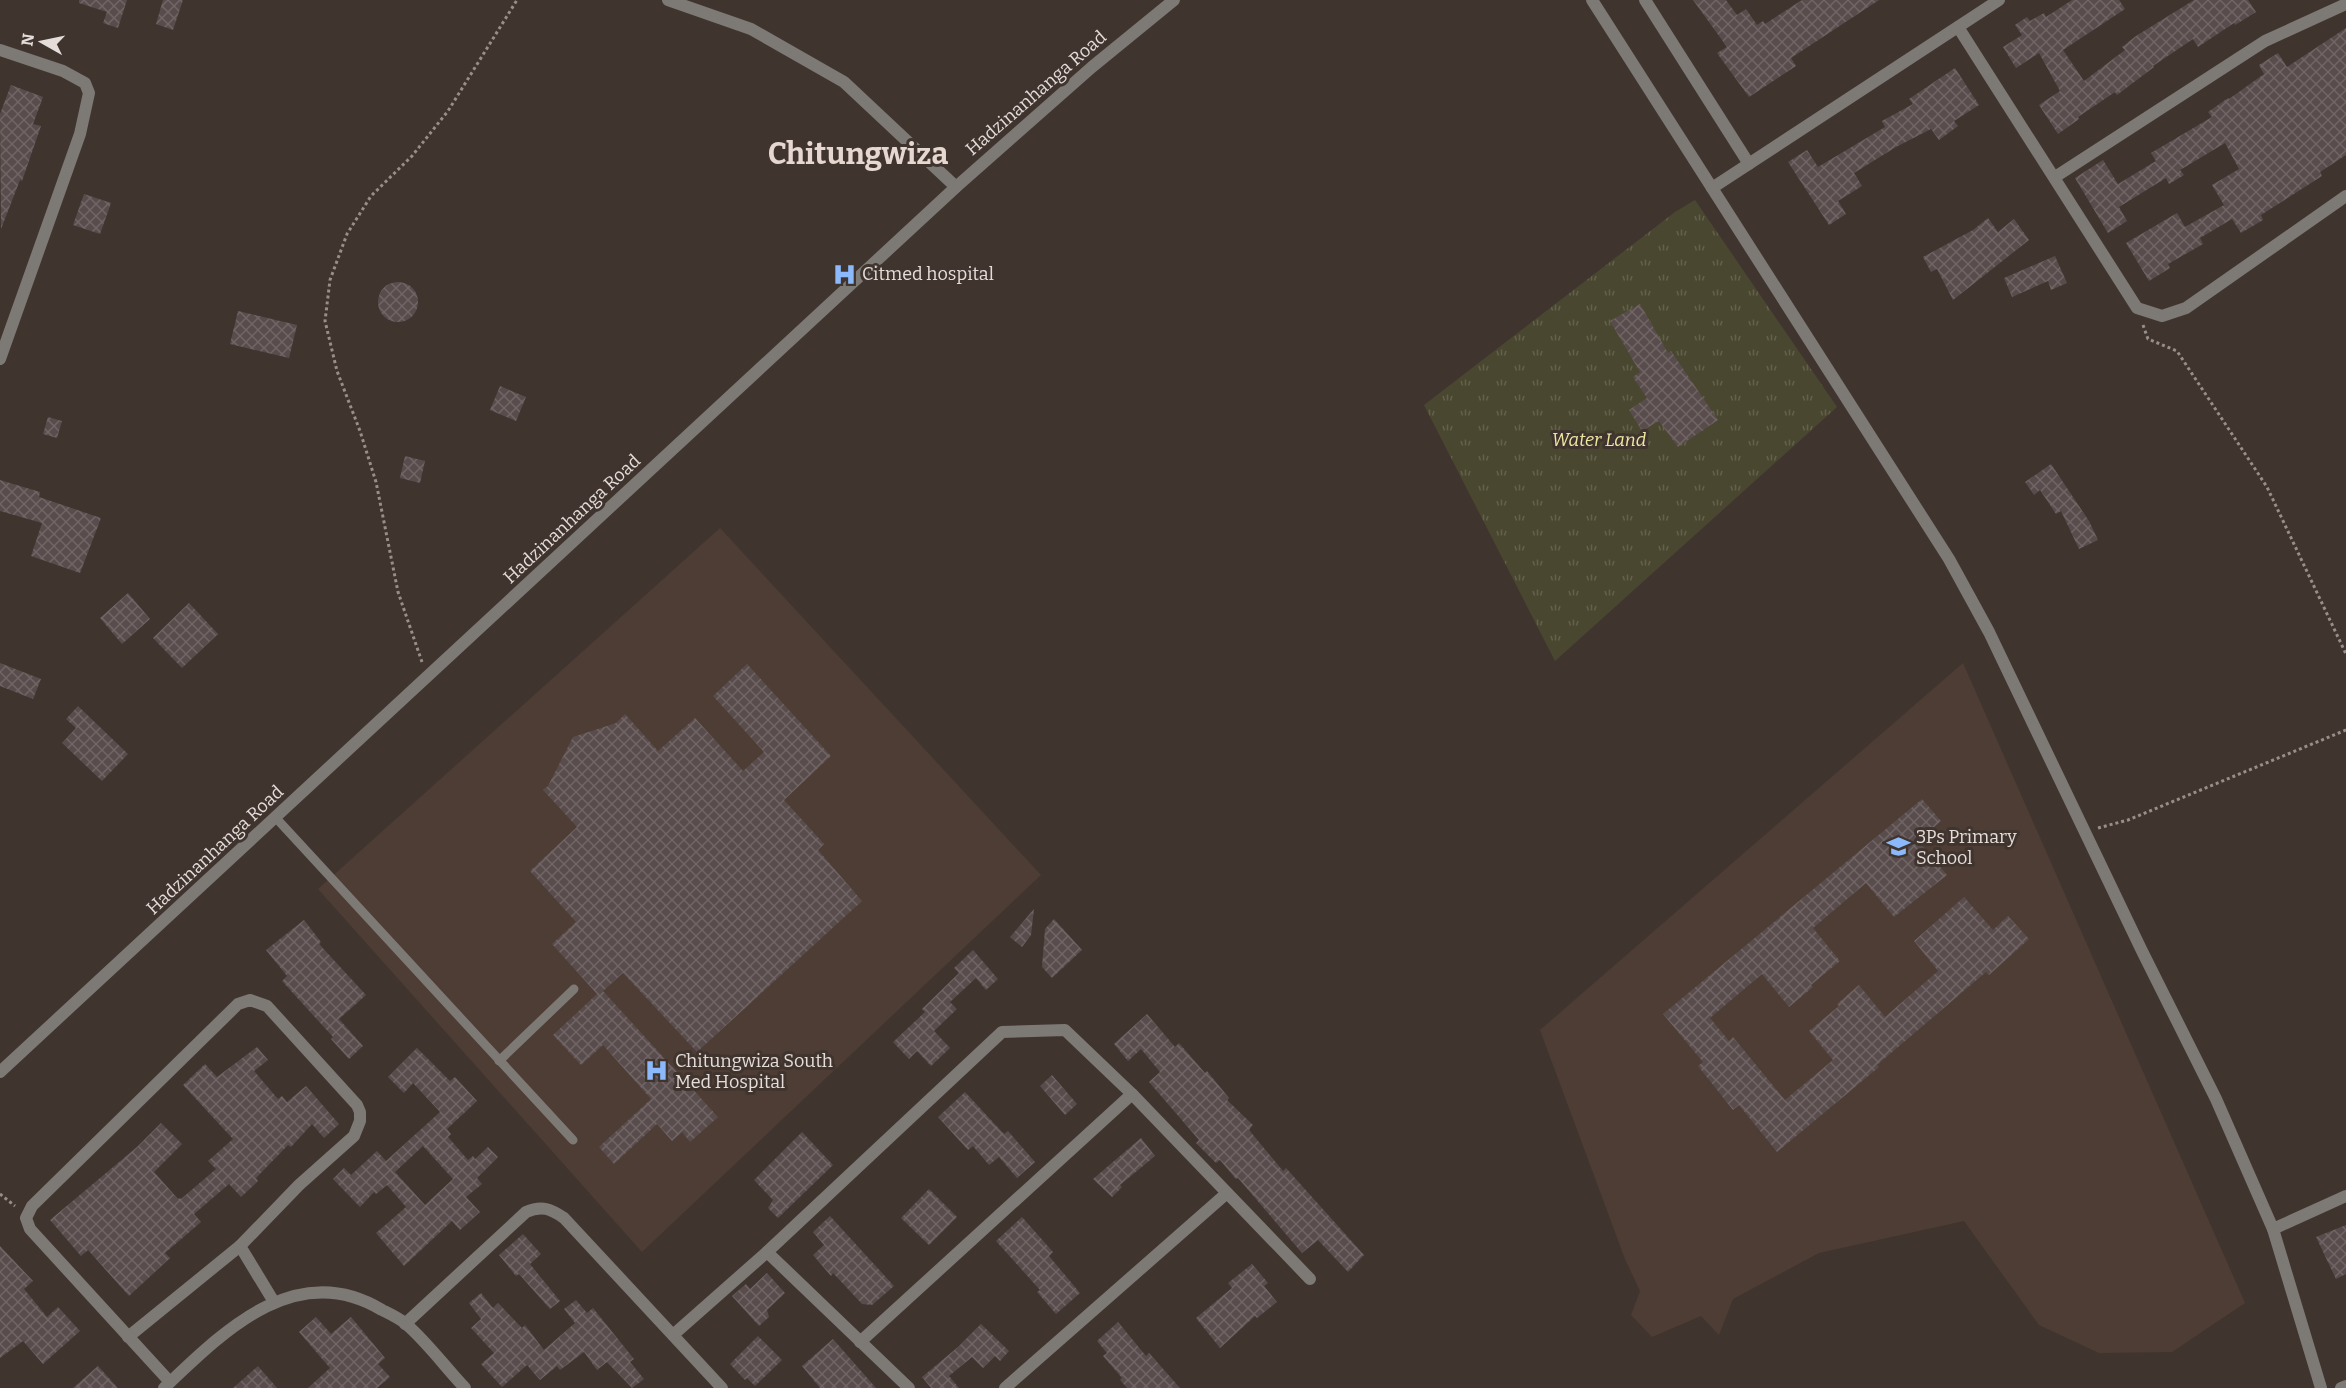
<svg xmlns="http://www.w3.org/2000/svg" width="2346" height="1388" viewBox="0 0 2346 1388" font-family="Bitter,serif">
  <defs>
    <pattern id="grass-tufts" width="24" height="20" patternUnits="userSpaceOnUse" patternTransform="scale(1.5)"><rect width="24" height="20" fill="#49472f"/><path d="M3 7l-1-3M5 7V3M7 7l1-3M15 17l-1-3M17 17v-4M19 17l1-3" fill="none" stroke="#63614d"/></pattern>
    <pattern id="building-cross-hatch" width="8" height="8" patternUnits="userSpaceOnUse" patternTransform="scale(1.5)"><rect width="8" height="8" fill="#594c4c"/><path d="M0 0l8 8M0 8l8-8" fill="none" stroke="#716565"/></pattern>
  </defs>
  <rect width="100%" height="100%" fill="#40342f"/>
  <g fill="#4e3d35">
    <path d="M720,528L1041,875L642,1252L318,889Z"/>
    <path d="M1963,663L2245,1303L2172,1352L2099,1353L2039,1325L1964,1221L1819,1253L1733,1299L1719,1335L1701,1316L1652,1337L1631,1315L1640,1291L1625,1259L1540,1030Z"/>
  </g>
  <path fill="url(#grass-tufts)" d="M1695,200L1837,407L1555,661L1424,405L1675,212Z"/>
  <g fill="url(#building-cross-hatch)" fill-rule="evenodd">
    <path d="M79,0H127L118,28L103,23L107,12L79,3Z"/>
    <path d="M163,0H183L173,30L156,24Z"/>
    <path d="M1693,0H1726L1737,15L1746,9L1757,25L1763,21L1765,24L1802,0H1879L1791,58L1796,66L1749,97L1717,53L1727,47Z"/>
    <path d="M2072,0H2119L2125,9L2063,50L2084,81L2125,50L2122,47L2136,36L2194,0H2248L2256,12L2235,25L2234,23L2198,47L2193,39L2153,66L2154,67L2117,95L2115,92L2078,117L2079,119L2058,134L2039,105L2060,91L2039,53L2016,68L2003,47L2022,35L2015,25L2027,17L2030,21L2044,13L2046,17Z"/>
    <path d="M2346,28V155L2320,172L2322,176L2261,215L2263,220L2241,233L2232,219L2200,238L2203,244L2168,264L2170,268L2149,281L2126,243L2177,213L2185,227L2224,205L2212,185L2239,169L2225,143L2180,170L2184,175L2169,184L2166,178L2119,207L2127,221L2108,233L2075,178L2103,160L2118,184L2156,161L2151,153L2212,117L2208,112L2228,98L2229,99L2264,74L2259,65L2278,53L2287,67Z"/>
    <path d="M1955,68L1979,105L1954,121L1958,126L1939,140L1931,129L1896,147L1854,173L1862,186L1838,201L1846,214L1829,225L1788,162L1807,150L1818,167L1885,127L1882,121L1913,104L1909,99Z"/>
    <path d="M11,85L43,97L33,124L41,126L22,181L20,180L1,229L0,114Z"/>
    <path d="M84,194L111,203L100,234L73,225Z"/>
    <path d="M1988,218L1998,232L2014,219L2029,240L1953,300L1937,269L1931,272L1923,257L1973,230Z"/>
    <path d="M2055,256L2067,283L2051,290L2048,281L2012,297L2004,278Z"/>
    <circle cx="398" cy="302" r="20"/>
    <path d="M1640,304L1668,353L1671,351L1718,420L1678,447L1659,421L1642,431L1629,410L1647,398L1633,377L1640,372L1610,321Z"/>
    <path d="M238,311L297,325L289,358L230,344Z"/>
    <path d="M500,386L526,397L516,421L490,410Z"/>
    <path d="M48,417L62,421L57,438L43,434Z"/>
    <path d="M405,456L425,461L420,483L400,478Z"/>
    <path d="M2051,464L2089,521L2098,540L2079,549L2061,511L2056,514L2040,490L2034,495L2025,482Z"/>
    <path d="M0,480L40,492L39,497L101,518L80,573L31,556L42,523L0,511Z"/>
    <path d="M128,593L150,619L122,644L100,618Z"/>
    <path d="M189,603L218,634L182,668L153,638Z"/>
    <path d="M0,663L41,679L33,699L0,686Z"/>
    <path d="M747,664L831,756L784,800L824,844L818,850L862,901L697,1052L623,973L603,991L718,1117L690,1142L682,1132L672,1141L657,1124L614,1164L599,1147L651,1099L603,1045L581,1065L553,1035L597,994L552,944L576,922L530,871L577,827L543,790L548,786L573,737L616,723L625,714L658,751L695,718L743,771L764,752L713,696Z"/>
    <path d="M78,706L128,754L102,781L62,743L76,728L66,719Z"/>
    <path d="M1922,799L1941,821L1918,841L1947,875L1894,917L1866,883L1813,928L1840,961L1811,985L1813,987L1789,1007L1762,974L1710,1018L1729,1041L1733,1037L1785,1100L1833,1060L1809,1031L1839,1006L1837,1004L1859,985L1885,1017L1938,971L1914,941L1964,897L1993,930L2008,916L2029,939L1989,975L1986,972L1877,1065L1879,1067L1777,1152L1739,1105L1733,1110L1698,1066L1703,1062L1663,1014Z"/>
    <path d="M1034,909L1031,935L1022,947L1010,937Z"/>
    <path d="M1054,919L1082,950L1052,978L1042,967L1045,929Z"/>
    <path d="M304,920L321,942L319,944L366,995L339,1019L363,1046L349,1059L331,1039L333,1037L282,981L287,976L266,950Z"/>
    <path d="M973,950L998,979L986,990L976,978L950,1002L957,1009L934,1031L950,1048L931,1066L917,1051L909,1059L893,1042L925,1012L922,1009L959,973L954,968Z"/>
    <path d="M1147,1014L1175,1047L1179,1043L1205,1073L1207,1071L1229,1098L1227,1100L1253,1125L1249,1130L1283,1171L1286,1168L1364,1255L1348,1272L1318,1240L1302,1253L1238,1178L1236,1179L1220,1160L1216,1163L1196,1143L1199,1140L1149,1082L1160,1072L1141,1049L1128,1061L1114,1044Z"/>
    <path d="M257,1047L268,1060L254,1071L278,1099L282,1096L287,1102L306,1086L339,1124L324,1138L312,1124L291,1147L288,1145L256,1178L258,1181L241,1197L229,1184L194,1214L201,1222L165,1253L170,1258L129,1296L88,1250L81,1256L50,1220L137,1147L161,1123L182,1144L154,1172L178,1199L180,1198L181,1199L216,1169L208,1161L233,1139L183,1085L205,1064L217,1077Z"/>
    <path d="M417,1048L450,1081L455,1077L477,1101L447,1129L451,1134L448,1137L468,1160L473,1156L475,1159L488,1147L498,1157L477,1178L482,1184L466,1197L480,1212L460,1230L452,1221L404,1266L376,1233L406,1207L387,1185L376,1194L374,1192L360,1207L333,1179L344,1168L351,1175L377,1151L386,1161L440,1112L413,1083L404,1093L388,1077ZM423,1146L453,1179L425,1205L395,1172Z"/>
    <path d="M1052,1075L1077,1104L1065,1115L1040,1086Z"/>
    <path d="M965,1092L1004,1134L1008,1131L1035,1162L1017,1178L999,1157L989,1165L973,1146L968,1150L938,1117Z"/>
    <path d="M802,1132L833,1165L778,1218L768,1208L773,1200L754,1180Z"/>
    <path d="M1141,1138L1155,1156L1120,1185L1122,1187L1112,1197L1093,1179Z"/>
    <path d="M929,1189L957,1217L929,1245L901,1218Z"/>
    <path d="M830,1216L894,1286L872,1305L862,1304L833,1273L831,1276L813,1255L824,1245L813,1232Z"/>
    <path d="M1022,1217L1053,1252L1049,1256L1080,1293L1056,1314L1037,1292L1040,1290L996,1241Z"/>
    <path d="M2346,1225V1274L2336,1279L2316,1237Z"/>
    <path d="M523,1234L541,1254L530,1264L560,1301L550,1309L519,1274L516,1276L499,1255Z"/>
    <path d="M0,1246L33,1281L24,1289L47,1317L58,1307L80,1331L43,1364L23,1341L0,1358Z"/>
    <path d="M1252,1264L1268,1283L1264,1286L1277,1302L1257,1318L1255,1316L1220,1348L1196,1318L1232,1288L1228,1283Z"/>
    <path d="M767,1273L785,1293L767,1310L769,1317L759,1326L732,1296L746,1284L750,1289Z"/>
    <path d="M481,1293L493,1308L498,1303L522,1328L525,1325L544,1350L575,1323L564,1309L576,1300L587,1313L593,1308L634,1359L630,1362L644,1379L632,1388L607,1362L597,1370L584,1352L560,1370L557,1366L540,1380L527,1365L502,1387L481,1364L494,1353L471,1328L481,1319L469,1303Z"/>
    <path d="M316,1317L331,1334L351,1317L385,1358L378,1364L390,1377L377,1388H308L330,1368L299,1332Z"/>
    <path d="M1118,1322L1146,1356L1149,1353L1180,1388H1127L1120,1380L1122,1378L1103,1356L1107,1353L1097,1341Z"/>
    <path d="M981,1324L1009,1351L1000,1361L995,1356L983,1368L972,1357L949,1376L959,1388H931L922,1377L958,1347Z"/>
    <path d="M758,1336L782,1360L755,1386L747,1378L745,1380L730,1364Z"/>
    <path d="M833,1339L876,1388H820L802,1366Z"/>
    <path d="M98,1366L118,1388H73Z"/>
    <path d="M258,1366L277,1388H233Z"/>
  </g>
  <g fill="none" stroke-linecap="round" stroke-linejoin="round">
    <g stroke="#988e8a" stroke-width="3" stroke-dasharray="3 3" stroke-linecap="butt">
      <path d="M2143,325L2148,339L2177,351L2267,487L2346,654"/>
      <path d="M422,662L398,592L376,482L360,431L337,371L325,321L330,280L347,234L371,196L412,156L448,111L517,0"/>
      <path d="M2098,828L2128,820L2346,730"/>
      <path d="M0,1194L15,1206"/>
    </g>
    <g stroke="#7d7975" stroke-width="9">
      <path d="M276,818L573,1140"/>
      <path d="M499,1061L574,989"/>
    </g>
    <g stroke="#7d7975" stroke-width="12">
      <path d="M1645,0L1749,164"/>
      <path d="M1958,27L2137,308L2162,316L2186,308L2346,196"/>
      <path d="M0,50L63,71L85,83L89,93L80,134L0,359"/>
      <path d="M2055,177L2265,41L2346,4"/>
      <path d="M1712,188L1999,0"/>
      <path d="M2273,1229L2346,1196"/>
      <path d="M767,1252L909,1388"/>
      <path d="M405,1324L526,1212C542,1205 551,1209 564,1218L722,1388"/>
      <path d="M673,1335L767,1252L1002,1032L1065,1030L1132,1094L1310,1279"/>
      <path d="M128,1337L240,1246"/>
      <path d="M860,1342L1132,1094"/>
      <path d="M170,1382L30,1229L26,1218L32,1206L238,1004L250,1000L267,1006L357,1105L360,1112V1121L354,1136L299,1185L240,1246L274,1302"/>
      <path d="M164,1388C224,1331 296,1258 382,1310C390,1314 399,1318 406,1324C427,1342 446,1368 465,1388"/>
      <path d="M1005,1388L1227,1193"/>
      <path d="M2341,1388L2346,1386"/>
    </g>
    <g stroke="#7d7975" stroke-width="12">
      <path d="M668,0L751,29L844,82L956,187"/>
      <path d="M1592,0L1949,559L1989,632L2142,951L2216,1099L2273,1229L2321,1388"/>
      <path d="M0,1072L956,187L1092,67L1174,0"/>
    </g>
  </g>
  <defs>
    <symbol id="hospital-bare" viewBox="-9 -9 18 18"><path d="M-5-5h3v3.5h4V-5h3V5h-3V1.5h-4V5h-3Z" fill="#8bb9fc" stroke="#40342f" stroke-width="2.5" paint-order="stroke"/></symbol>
    <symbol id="school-bare" viewBox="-9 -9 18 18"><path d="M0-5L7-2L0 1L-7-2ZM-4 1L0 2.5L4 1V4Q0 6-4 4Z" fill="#8bb9fc" stroke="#40342f" stroke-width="2.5" paint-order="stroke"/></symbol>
  </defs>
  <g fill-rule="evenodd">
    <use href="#hospital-bare" x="828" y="258" width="33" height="33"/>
    <use href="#school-bare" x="1882" y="830" width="33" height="33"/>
    <use href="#hospital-bare" x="640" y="1054" width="33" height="33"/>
  </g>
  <g text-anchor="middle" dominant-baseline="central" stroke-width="6" stroke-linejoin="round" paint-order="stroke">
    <g font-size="18" fill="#e5ddda" stroke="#40342f">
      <text transform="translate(1036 93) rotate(-41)">Hadzinanhanga Road</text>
      <text transform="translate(572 519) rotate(-43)">Hadzinanhanga Road</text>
      <text transform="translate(215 850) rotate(-43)">Hadzinanhanga Road</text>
    </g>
    <g font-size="18" fill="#e5ddda" stroke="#40342f" text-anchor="start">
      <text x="862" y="274">Citmed hospital</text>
      <text x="1916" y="837">3Ps Primary<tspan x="1916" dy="21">School</tspan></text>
      <text x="675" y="1061">Chitungwiza South<tspan x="675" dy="21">Med Hospital</tspan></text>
    </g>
    <g font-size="18" font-style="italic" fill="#eee8a3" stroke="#40342f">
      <text x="1599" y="440">Water Land</text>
    </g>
    <g font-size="30" font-weight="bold" fill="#e6d7d1" stroke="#40342f">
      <text x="858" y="154">Chitungwiza</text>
    </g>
  </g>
  <g transform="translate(42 42) rotate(279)" stroke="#40342f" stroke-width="4.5" paint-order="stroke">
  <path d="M0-4.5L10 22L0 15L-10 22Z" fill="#e5ddda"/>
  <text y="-9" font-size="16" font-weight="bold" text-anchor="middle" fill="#e5ddda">N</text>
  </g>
</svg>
